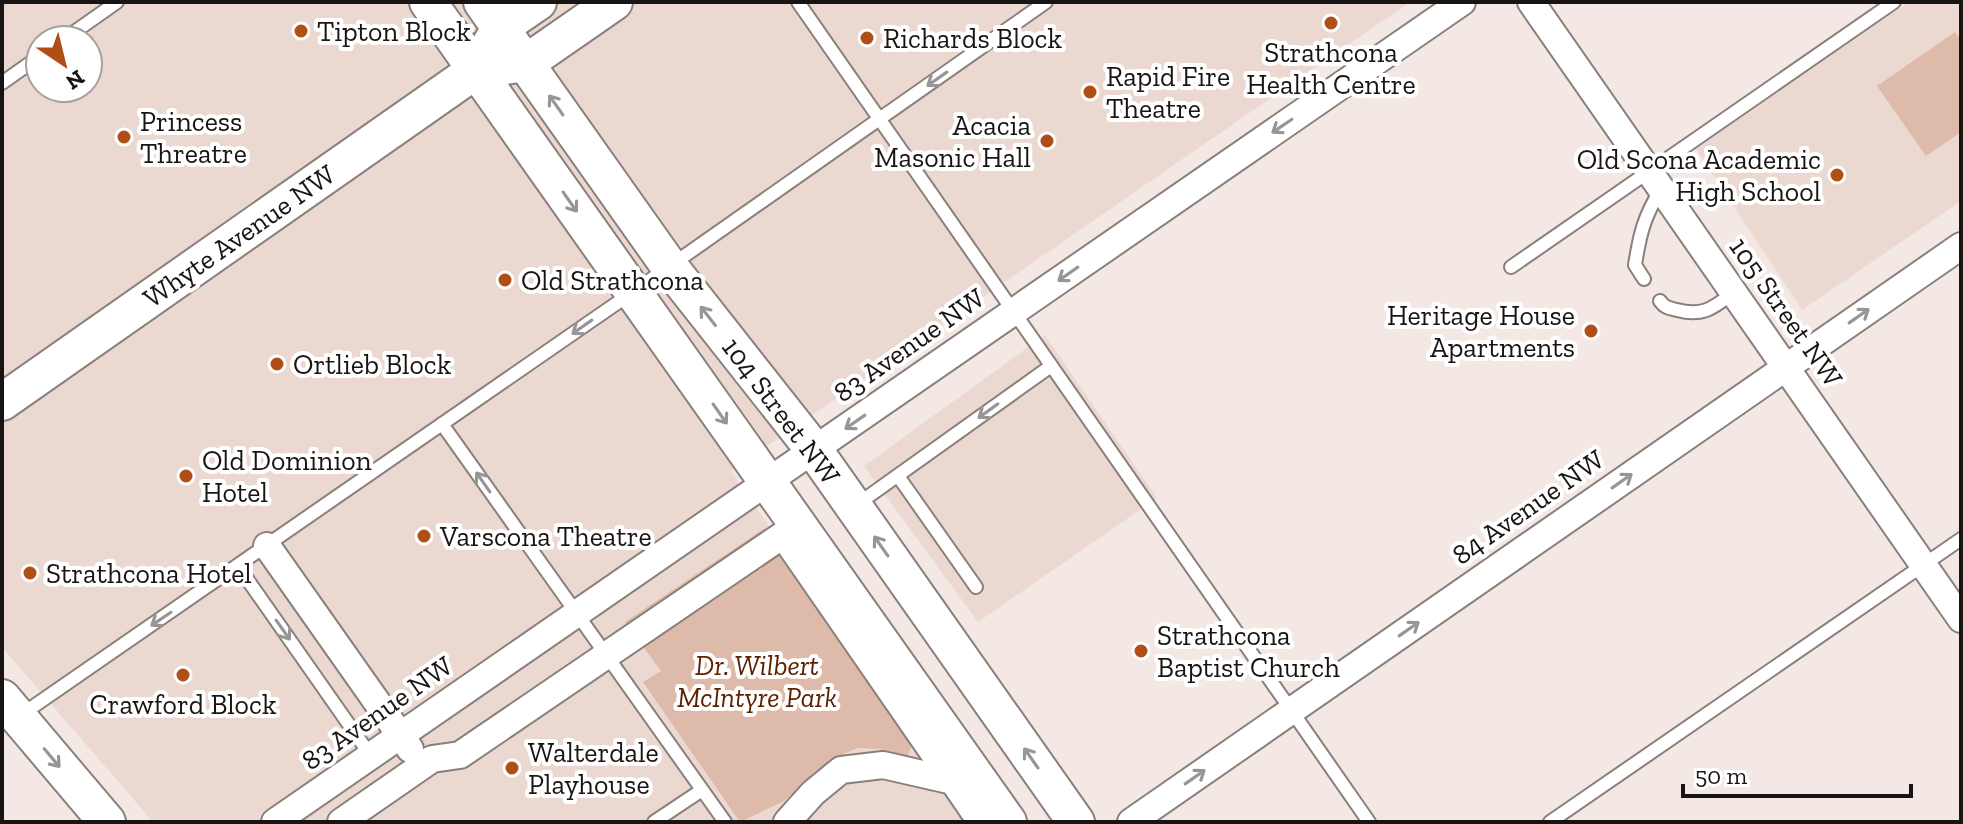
<svg xmlns="http://www.w3.org/2000/svg" width="1963" height="824" viewBox="0 0 1963 824" font-family="'Zilla Slab',serif">
  <rect width="100%" height="100%" fill="#f3e8e4"/>
  <g fill="#ebd9d1" fill-rule="evenodd">
    <path d="M2,2H1410L731,471L974,822H153L2,647ZM40,40H88V88H40Z"/>
    <path d="M1909,2H1961V201L1802,310L1696,149Z"/>
    <path d="M1045,335L1157,498L978,622L864,466Z"/>
  </g>
  <g fill="#ddbaaa">
    <path d="M1955,32L1961,40V132L1926,156L1877,86Z"/>
    <path d="M765,528L914,740L906,759L880,749L858,748L831,759L784,801L740,822L643,682L661,671L625,622Z"/>
  </g>
  <g fill="none" stroke-linecap="round" stroke-linejoin="round">
    <defs>
      <g id="lane">
        <path d="M798,2L1369,822"/>
        <path d="M63,40L117,2"/>
        <path d="M2,83L40,56"/>
        <path d="M1511,267L1894,2"/>
        <path d="M1644,279L1635,265C1640,233 1644,217 1661,189"/>
        <path d="M1660,301C1665,308 1669,308 1677,310C1703,317 1713,308 1733,293"/>
        <path d="M442,424L725,822"/>
        <path d="M898,476L976,587"/>
        <path d="M855,506L1051,366"/>
        <path d="M238,566L371,756"/>
        <path d="M21,715L633,292L1046,2"/>
        <path d="M654,822L702,790"/>
        <path d="M1550,822L1961,539"/>
      </g>
      <g id="street">
        <path d="M1531,2L1961,619"/>
        <path d="M267,546L410,749"/>
        <path d="M275,822L1462,2"/>
        <path d="M341,822L432,759L460,755L783,535L953,781"/>
        <path d="M787,822L813,793L841,770L883,765L953,781L981,822"/>
        <path d="M1131,822L1961,246"/>
      </g>
      <g id="secondary">
        <path d="M428,2L1008,822"/>
        <path d="M482,2L669,266L814,450L1076,822"/>
        <path d="M505,66L526,63L614,2"/>
        <path d="M2,402L476,70L500,28L538,2"/>
        <path d="M2,698L107,822"/>
      </g>
    </defs>
    <use href="#lane" stroke="#897f7b" stroke-width="16"/>
    <use href="#street" stroke="#897f7b" stroke-width="30"/>
    <use href="#secondary" stroke="#897f7b" stroke-width="40"/>
    <use href="#lane" stroke="#fff" stroke-width="12"/>
    <use href="#street" stroke="#fff" stroke-width="26"/>
    <use href="#secondary" stroke="#fff" stroke-width="36"/>
  </g>
  <defs><path id="oneway-shaft" d="M-6 0H5M1.5-3L5.5 0L1.5 3" fill="none" stroke-width="1.6" stroke-linecap="round" stroke-linejoin="round" transform="scale(2)"/></defs>
  <g stroke="#979595">
    <use href="#oneway-shaft" transform="translate(937 79) rotate(145)"/>
    <use href="#oneway-shaft" transform="translate(556 105) rotate(-125)"/>
    <use href="#oneway-shaft" transform="translate(1282 126) rotate(146)"/>
    <use href="#oneway-shaft" transform="translate(570 202) rotate(55)"/>
    <use href="#oneway-shaft" transform="translate(1068 274) rotate(145)"/>
    <use href="#oneway-shaft" transform="translate(708 316) rotate(-128)"/>
    <use href="#oneway-shaft" transform="translate(1859 316) rotate(-35)"/>
    <use href="#oneway-shaft" transform="translate(582 327) rotate(145)"/>
    <use href="#oneway-shaft" transform="translate(988 411) rotate(144)"/>
    <use href="#oneway-shaft" transform="translate(720 414) rotate(55)"/>
    <use href="#oneway-shaft" transform="translate(855 422) rotate(145)"/>
    <use href="#oneway-shaft" transform="translate(1622 481) rotate(-35)"/>
    <use href="#oneway-shaft" transform="translate(483 482) rotate(-125)"/>
    <use href="#oneway-shaft" transform="translate(881 546) rotate(-125)"/>
    <use href="#oneway-shaft" transform="translate(161 619) rotate(146)"/>
    <use href="#oneway-shaft" transform="translate(1409 629) rotate(-35)"/>
    <use href="#oneway-shaft" transform="translate(283 630) rotate(55)"/>
    <use href="#oneway-shaft" transform="translate(52 758) rotate(50)"/>
    <use href="#oneway-shaft" transform="translate(1031 758) rotate(-125)"/>
    <use href="#oneway-shaft" transform="translate(1195 777) rotate(-35)"/>
  </g>
  <g fill="#b14e15" stroke="#fff" stroke-width="3">
    <circle cx="1331" cy="23" r="8"/>
    <circle cx="301" cy="31" r="8"/>
    <circle cx="867" cy="38" r="8"/>
    <circle cx="1090" cy="92" r="8"/>
    <circle cx="124" cy="137" r="8"/>
    <circle cx="1047" cy="141" r="8"/>
    <circle cx="1837" cy="175" r="8"/>
    <circle cx="505" cy="280" r="8"/>
    <circle cx="1591" cy="331" r="8"/>
    <circle cx="277" cy="364" r="8"/>
    <circle cx="186" cy="476" r="8"/>
    <circle cx="424" cy="536" r="8"/>
    <circle cx="30" cy="573" r="8"/>
    <circle cx="1141" cy="651" r="8"/>
    <circle cx="183" cy="675" r="8"/>
    <circle cx="512" cy="768" r="8"/>
  </g>
  <g text-anchor="middle" dominant-baseline="central" stroke-width="8" stroke-linejoin="round" paint-order="stroke">
    <g font-size="28" fill="#181413" stroke="#fff" text-anchor="start">
      <text x="317" y="31">Tipton Block</text>
      <text x="883" y="38">Richards Block</text>
      <text x="1331" y="52" text-anchor="middle">Strathcona<tspan x="1331" dy="32">Health Centre</tspan></text>
      <text x="1106" y="76">Rapid Fire<tspan x="1106" dy="32">Theatre</tspan></text>
      <text x="140" y="121">Princess<tspan x="140" dy="32">Threatre</tspan></text>
      <text x="1031" y="125" text-anchor="end">Acacia<tspan x="1031" dy="32">Masonic Hall</tspan></text>
      <text x="1821" y="159" text-anchor="end">Old Scona Academic<tspan x="1821" dy="32">High School</tspan></text>
      <text x="521" y="280">Old Strathcona</text>
      <text x="1575" y="315" text-anchor="end">Heritage House<tspan x="1575" dy="32">Apartments</tspan></text>
      <text x="293" y="364">Ortlieb Block</text>
      <text x="202" y="460">Old Dominion<tspan x="202" dy="32">Hotel</tspan></text>
      <text x="440" y="536">Varscona Theatre</text>
      <text x="46" y="573">Strathcona Hotel</text>
      <text x="1157" y="635">Strathcona<tspan x="1157" dy="32">Baptist Church</tspan></text>
      <text x="183" y="704" text-anchor="middle">Crawford Block</text>
      <text x="528" y="752">Walterdale<tspan x="528" dy="32">Playhouse</tspan></text>
    </g>
    <g font-size="28" fill="#181413" stroke="#fff">
      <text transform="translate(239 236) rotate(-35)">Whyte Avenue NW</text>
      <text transform="translate(1786 312) rotate(55)">105 Street NW</text>
      <text transform="translate(909 345) rotate(-35)">83 Avenue NW</text>
      <text transform="translate(781 411) rotate(53)">104 Street NW</text>
      <text transform="translate(1528 507) rotate(-35)">84 Avenue NW</text>
      <text transform="translate(377 713) rotate(-35)">83 Avenue NW</text>
    </g>
    <g font-size="28" font-style="italic" fill="#5c2100" stroke="#fff">
      <text x="757" y="665">Dr. Wilbert<tspan x="757" dy="32">McIntyre Park</tspan></text>
    </g>
  </g>
  <rect width="1963" height="824" fill="none" stroke="#181413" stroke-width="8"/>
  <g transform="translate(64 64) rotate(145)"><circle r="38" fill="#ffffff" stroke="#a3a1a1" stroke-width="2"/>
  <path d="M0-6L14 30L0 20L-14 30Z" fill="#b14e15"/>
  <text y="-12" font-size="22" font-weight="bold" text-anchor="middle" fill="#181413">N</text>
  </g>
  <path d="M1683 784v12h228v-12" fill="none" stroke="#181413" stroke-width="4"/>
  <text x="1695" y="784" font-size="24" fill="#181413" stroke="#ffffff" stroke-width="6" paint-order="stroke">50 m</text>
</svg>
